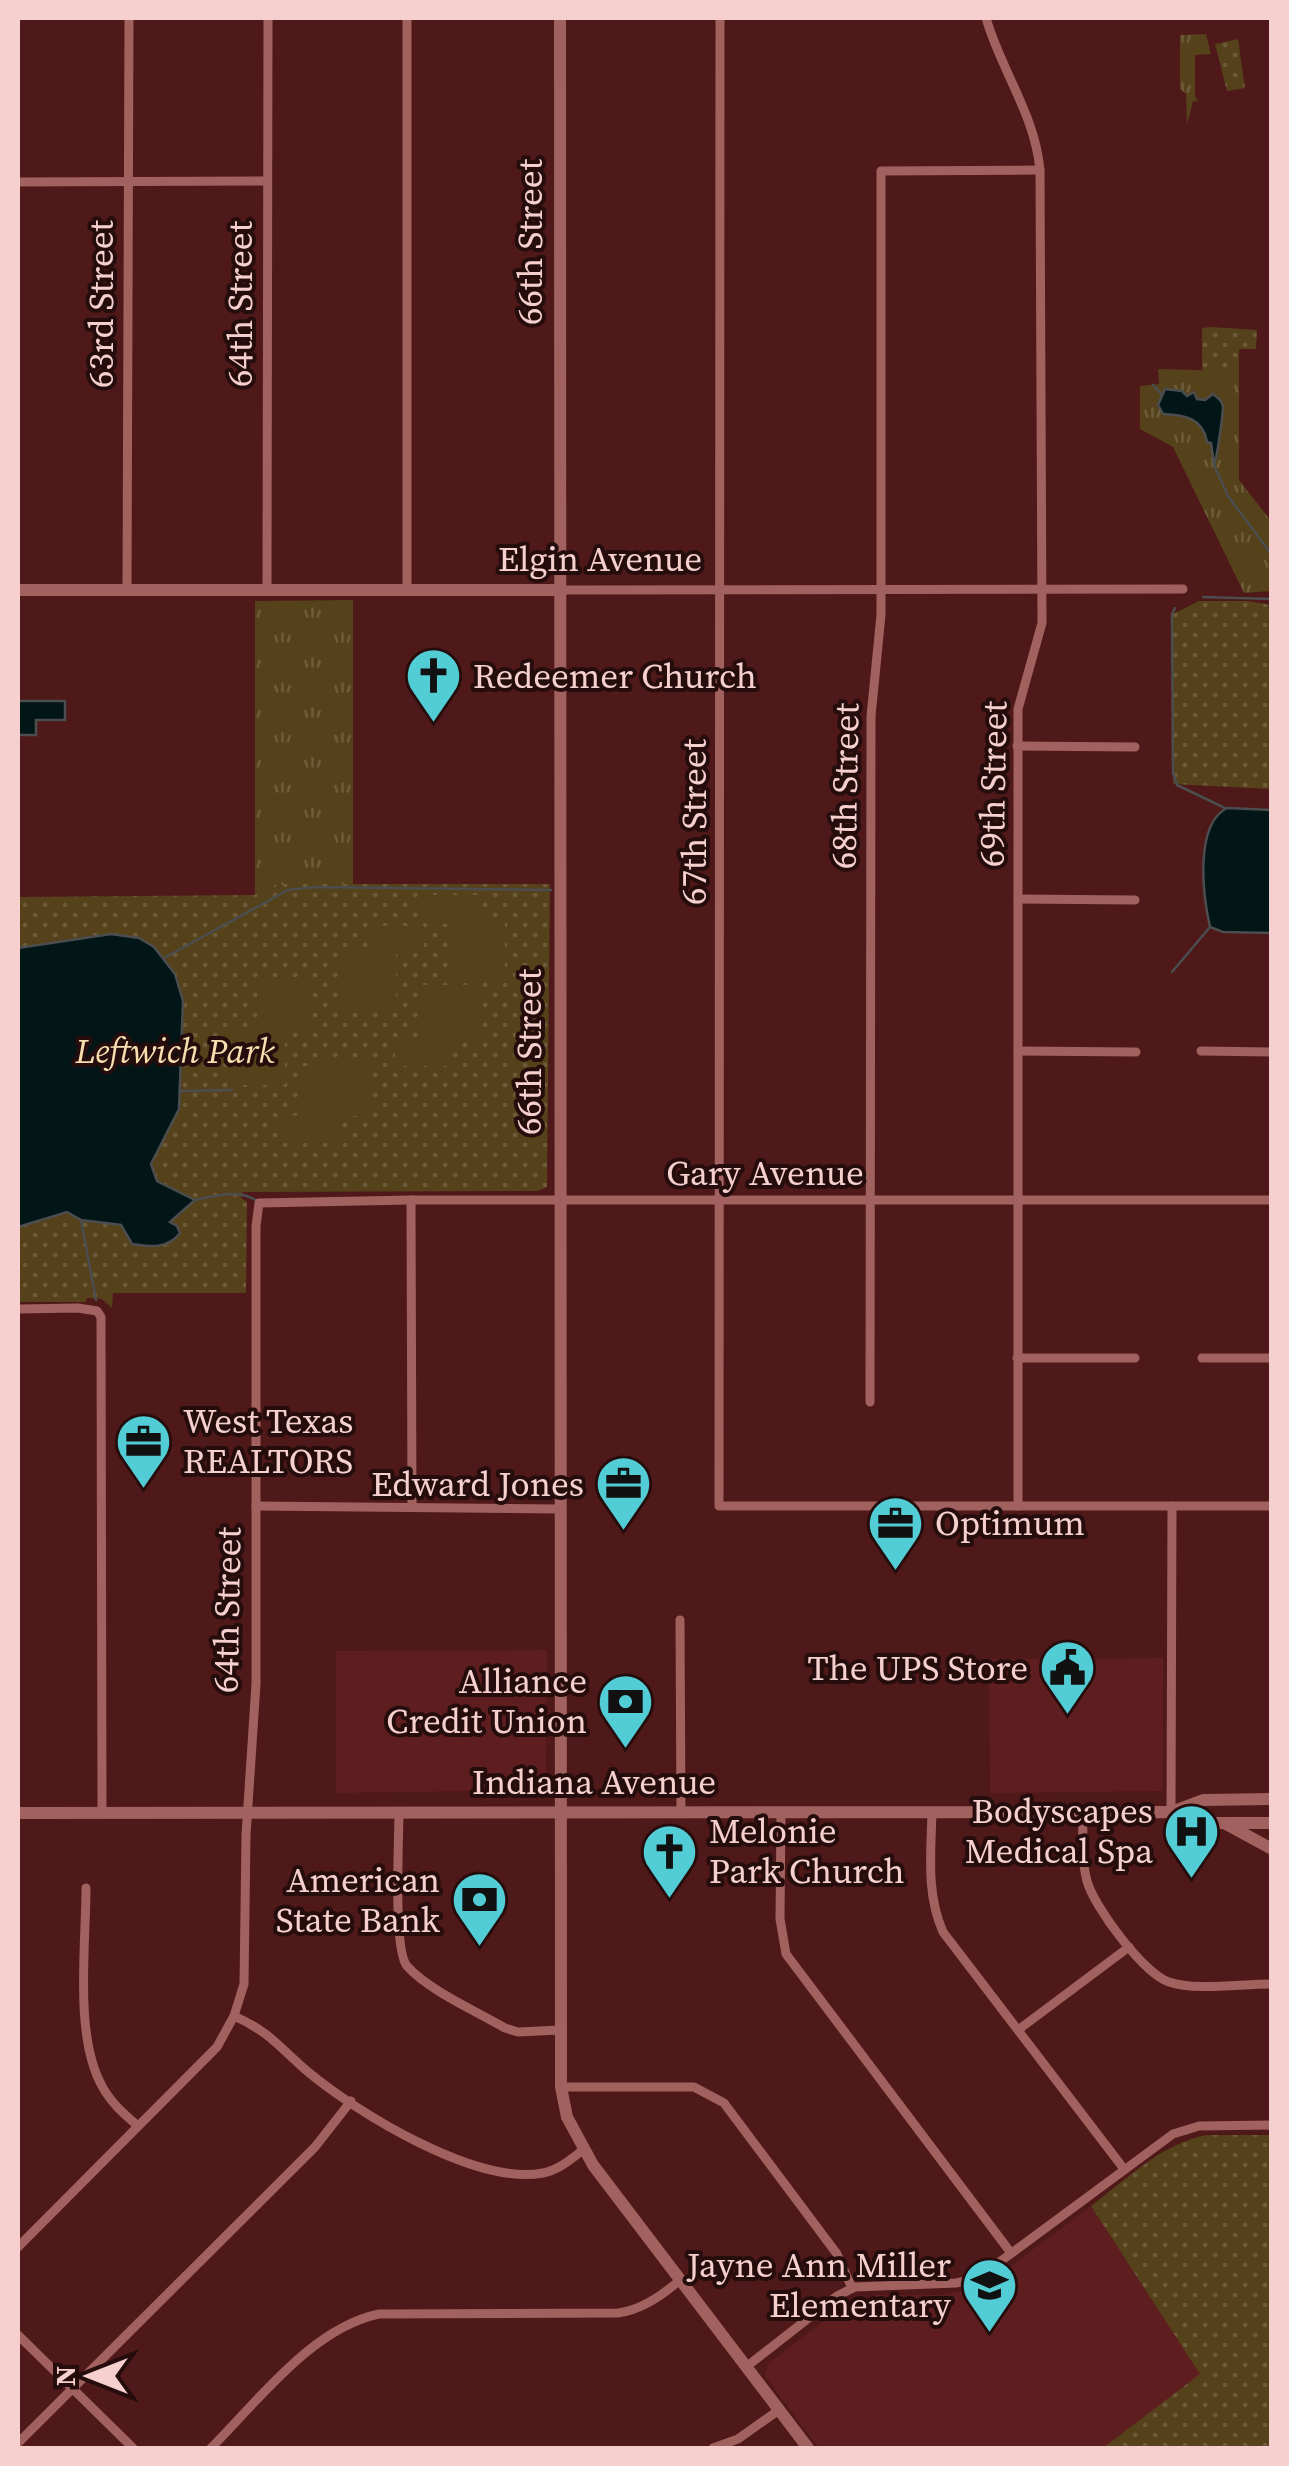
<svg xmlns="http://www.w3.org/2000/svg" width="1289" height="2466" viewBox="0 0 1289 2466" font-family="'Source Serif 4',serif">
  <defs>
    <pattern id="grass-tufts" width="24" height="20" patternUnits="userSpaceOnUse" patternTransform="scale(2.5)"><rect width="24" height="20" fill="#55411a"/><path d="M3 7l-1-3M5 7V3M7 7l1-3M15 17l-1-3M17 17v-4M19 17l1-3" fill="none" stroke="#6e5b3a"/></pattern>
    <pattern id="park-dots" width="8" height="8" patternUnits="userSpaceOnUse" patternTransform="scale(2.5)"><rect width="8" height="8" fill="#55411a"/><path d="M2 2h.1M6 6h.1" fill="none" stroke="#6e5b3a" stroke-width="1.8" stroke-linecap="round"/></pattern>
  </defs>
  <rect width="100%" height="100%" fill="#4f1819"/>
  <g fill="#5e1e1f">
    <path d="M547,1650L546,1778L537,1790L336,1793V1651Z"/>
    <path d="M1163,1658V1791L990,1793L989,1659Z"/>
    <path d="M1091,2206L1201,2374L1103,2448H819L765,2376L768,2364L844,2305L876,2295H942L978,2287L999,2275Z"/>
  </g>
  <g fill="url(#grass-tufts)">
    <path d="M1206,34L1211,54L1195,55V96L1198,102L1193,101L1187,125L1186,94L1180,89V35Z"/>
    <path d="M1158,369L1239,371V480L1271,521V591L1244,593L1173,447L1140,429V386L1159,384Z"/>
    <path d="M353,600V884H285L255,895V601Z"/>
  </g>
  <g fill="url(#park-dots)">
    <path d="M1238,39L1245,88L1227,91L1215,44Z"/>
    <path d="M1212,327L1257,330L1256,349H1239V371H1202V328Z"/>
    <path d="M1199,601H1248L1271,605V789L1173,784V614Z"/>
    <path d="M285,884H550L547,1187L538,1191L243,1192L241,1198L247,1202L246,1293H113L112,1308L102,1299L87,1298L86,1302H18V897L254,895Z"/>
    <path d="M1207,2135H1271V2448H1103L1200,2374L1091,2206C1127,2179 1162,2143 1207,2135Z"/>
  </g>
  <g fill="#55411a">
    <path d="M423,895H478V923H505V978H451V924L423,923Z"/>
    <path d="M370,926H424V953L396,954V1007H341V953H369Z"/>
    <path d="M257,977H313V1032L285,1033V1085H230L229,1032H258Z"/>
    <path d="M422,985H478V1037L450,1038V1066H395V1037H422Z"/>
    <path d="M311,1063H367V1116H337V1143H283V1116L311,1115L310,1111H298V1066H311Z"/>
  </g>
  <g fill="#021517" stroke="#4b4d4e" stroke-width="2.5">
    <path d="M1165,389L1182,391L1187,396L1194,392L1197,399L1205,400L1213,394C1218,398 1222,400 1223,407C1223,413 1217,460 1214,464L1211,443L1207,442C1203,418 1185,415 1163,414L1158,405Z"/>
    <path d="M18,701H65V720H36V735H18Z"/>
    <path d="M1227,808L1271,810V933L1223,932L1210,927C1203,896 1194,825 1227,808Z"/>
    <path d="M111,934L139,938L154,947L175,974L183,1001L179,1109L151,1164L157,1181L195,1200L170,1222L177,1226L180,1233C168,1249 150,1247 132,1244L121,1225L81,1220L67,1212L18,1227V948Z"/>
  </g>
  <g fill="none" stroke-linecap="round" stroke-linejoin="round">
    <g stroke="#4b4d4e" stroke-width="2.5">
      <path d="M1153,385L1162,395"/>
      <path d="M1214,465L1228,496L1272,555"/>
      <path d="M1203,597L1272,599"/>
      <path d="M1175,608L1172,614L1173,773L1177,785L1225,808"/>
      <path d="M164,958L288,890L314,887L551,890"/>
      <path d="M1172,972L1210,927"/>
      <path d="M180,1091L232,1090"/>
      <path d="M195,1200C215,1196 241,1188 258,1202"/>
      <path d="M81,1220L96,1300"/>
    </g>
    <g stroke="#a1615e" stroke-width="9">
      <path d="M407,18V590"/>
      <path d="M720,18L719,1506H1272"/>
      <path d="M986,18C1001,70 1035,115 1040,170L1042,623L1018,709V1506"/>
      <path d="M18,182L267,181"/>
      <path d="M127,590L129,18"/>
      <path d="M267,590L268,18"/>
      <path d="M560,590L1183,589"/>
      <path d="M1017,746L1135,747"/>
      <path d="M1018,899L1135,900"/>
      <path d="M1018,1051L1136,1052"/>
      <path d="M1201,1051L1272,1052"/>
      <path d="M411,1200L412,1507"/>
      <path d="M18,1309L78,1308L97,1311L101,1317L102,1813"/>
      <path d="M1017,1358H1135"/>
      <path d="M1202,1358H1272"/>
      <path d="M870,1402L871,716L881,615V171L1040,170"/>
      <path d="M256,1506L559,1509"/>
      <path d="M680,1620L681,1812"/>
      <path d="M399,1812C399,1839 393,1950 407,1966C428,1990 476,2011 505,2028L518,2032L560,2030"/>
      <path d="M781,1812L780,1919L786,1954L1011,2253"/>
      <path d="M932,1812C931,1853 926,1894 943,1932L1124,2169"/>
      <path d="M1083,1812C1083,1835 1081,1859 1087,1881C1094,1907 1144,1974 1169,1982C1195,1991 1240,1984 1269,1984"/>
      <path d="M1171,1812L1172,1506"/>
      <path d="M86,1888C86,1945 74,2036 102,2086C111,2103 124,2114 138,2126"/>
      <path d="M234,2016C270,2032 279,2047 307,2071C357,2113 477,2186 543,2173C559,2170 571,2159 583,2150"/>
      <path d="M1018,2030L1129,1947"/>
      <path d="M561,2087H694L724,2103L837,2254L852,2288"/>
      <path d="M18,2247L217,2047L234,2016L244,1984L246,1835L256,1684V1226L259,1203L411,1200H1272"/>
      <path d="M18,2335L133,2448"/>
      <path d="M746,2367L837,2296L855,2287L956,2283L971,2280L986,2272L1173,2134L1199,2126L1272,2125"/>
      <path d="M18,2443L315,2147L351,2101"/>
      <path d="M211,2448C259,2400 312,2328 379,2314L618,2313C642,2310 663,2295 681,2279"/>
      <path d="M713,2448L738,2439L779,2410"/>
    </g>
    <g stroke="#a1615e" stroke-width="12">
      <path d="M560,18L561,2087L567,2117L593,2165L808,2448"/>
      <path d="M18,590H560"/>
      <path d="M1171,1812L1203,1800L1272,1799"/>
      <path d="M18,1813L1171,1812L1202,1823H1272"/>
      <path d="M1226,1824L1272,1849"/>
    </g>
  </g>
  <defs>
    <symbol id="church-pin" viewBox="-11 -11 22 30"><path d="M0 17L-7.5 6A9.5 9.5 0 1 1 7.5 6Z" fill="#52ccd5" stroke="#260d0d"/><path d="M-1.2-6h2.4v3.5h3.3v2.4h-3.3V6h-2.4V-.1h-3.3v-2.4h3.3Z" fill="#111"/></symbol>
    <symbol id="office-pin" viewBox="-11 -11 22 30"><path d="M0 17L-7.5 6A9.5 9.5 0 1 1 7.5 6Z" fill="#52ccd5" stroke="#260d0d"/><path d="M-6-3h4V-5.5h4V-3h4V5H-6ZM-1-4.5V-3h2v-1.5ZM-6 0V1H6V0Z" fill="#111"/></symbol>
    <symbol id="civic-pin" viewBox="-11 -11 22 30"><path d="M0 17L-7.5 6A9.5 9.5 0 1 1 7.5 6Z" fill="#52ccd5" stroke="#260d0d"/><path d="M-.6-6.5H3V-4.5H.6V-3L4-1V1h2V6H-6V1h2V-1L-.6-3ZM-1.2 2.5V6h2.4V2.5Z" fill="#111"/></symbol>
    <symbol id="bank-pin" viewBox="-11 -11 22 30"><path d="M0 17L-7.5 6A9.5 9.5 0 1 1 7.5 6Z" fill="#52ccd5" stroke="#260d0d"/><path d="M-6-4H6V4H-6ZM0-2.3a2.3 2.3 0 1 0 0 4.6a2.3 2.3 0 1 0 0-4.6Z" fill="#111"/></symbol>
    <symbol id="hospital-pin" viewBox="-11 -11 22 30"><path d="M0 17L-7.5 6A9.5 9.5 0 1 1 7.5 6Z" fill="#52ccd5" stroke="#260d0d"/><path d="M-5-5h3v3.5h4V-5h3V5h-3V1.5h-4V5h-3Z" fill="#111"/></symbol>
    <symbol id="school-pin" viewBox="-11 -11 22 30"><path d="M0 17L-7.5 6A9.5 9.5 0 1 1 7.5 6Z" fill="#52ccd5" stroke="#260d0d"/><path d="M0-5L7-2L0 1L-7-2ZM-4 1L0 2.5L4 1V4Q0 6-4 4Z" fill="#111"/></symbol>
  </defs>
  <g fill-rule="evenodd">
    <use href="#church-pin" x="402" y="644" width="63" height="86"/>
    <use href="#office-pin" x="112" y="1410" width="63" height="86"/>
    <use href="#office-pin" x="592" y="1452" width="63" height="86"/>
    <use href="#office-pin" x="864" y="1492" width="63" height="86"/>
    <use href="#civic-pin" x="1036" y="1636" width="63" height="86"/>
    <use href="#bank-pin" x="594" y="1670" width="63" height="86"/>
    <use href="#hospital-pin" x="1160" y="1800" width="63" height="86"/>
    <use href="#church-pin" x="638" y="1820" width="63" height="86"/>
    <use href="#bank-pin" x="448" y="1868" width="63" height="86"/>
    <use href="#school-pin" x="958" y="2254" width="63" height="86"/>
  </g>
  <g text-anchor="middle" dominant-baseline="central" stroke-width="8" stroke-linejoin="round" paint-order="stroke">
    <g font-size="35" fill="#f5d0ce" stroke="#260d0d">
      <text transform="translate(530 242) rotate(-90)">66th Street</text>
      <text transform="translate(101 304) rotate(-90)">63rd Street</text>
      <text transform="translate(240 304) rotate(-90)">64th Street</text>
      <text x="600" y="559">Elgin Avenue</text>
      <text transform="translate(993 784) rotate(-89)">69th Street</text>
      <text transform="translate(845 786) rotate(-89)">68th Street</text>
      <text transform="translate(694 822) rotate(-90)">67th Street</text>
      <text transform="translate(529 1052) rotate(-90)">66th Street</text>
      <text x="765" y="1173">Gary Avenue</text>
      <text transform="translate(227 1610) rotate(-89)">64th Street</text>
      <text x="594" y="1782">Indiana Avenue</text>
    </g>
    <g font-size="35" fill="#f5d0ce" stroke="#260d0d" text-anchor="end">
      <text x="473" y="676" text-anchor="start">Redeemer Church</text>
      <text x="183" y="1421" text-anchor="start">West Texas<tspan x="183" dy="40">REALTORS</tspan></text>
      <text x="584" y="1484">Edward Jones</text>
      <text x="935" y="1523" text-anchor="start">Optimum</text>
      <text x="1028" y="1668">The UPS Store</text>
      <text x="587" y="1681">Alliance<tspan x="587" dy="40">Credit Union</tspan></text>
      <text x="1153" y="1811">Bodyscapes<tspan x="1153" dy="40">Medical Spa</tspan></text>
      <text x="709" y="1831" text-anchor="start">Melonie<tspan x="709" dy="40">Park Church</tspan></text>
      <text x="440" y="1880">American<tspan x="440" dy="40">State Bank</tspan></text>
      <text x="951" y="2265">Jayne Ann Miller<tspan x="951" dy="40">Elementary</tspan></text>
    </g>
    <g font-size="35" font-style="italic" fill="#f8deaf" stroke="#260d0d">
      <text x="175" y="1051">Leftwich Park</text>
    </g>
  </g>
  <rect width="1289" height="2466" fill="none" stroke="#f5d0ce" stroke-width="40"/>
  <g transform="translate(90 2376) rotate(270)" stroke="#260d0d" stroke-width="8" paint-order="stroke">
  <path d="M0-8L18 38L0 25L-18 38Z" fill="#f5d0ce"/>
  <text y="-15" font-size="28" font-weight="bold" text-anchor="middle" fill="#f5d0ce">N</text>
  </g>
</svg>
